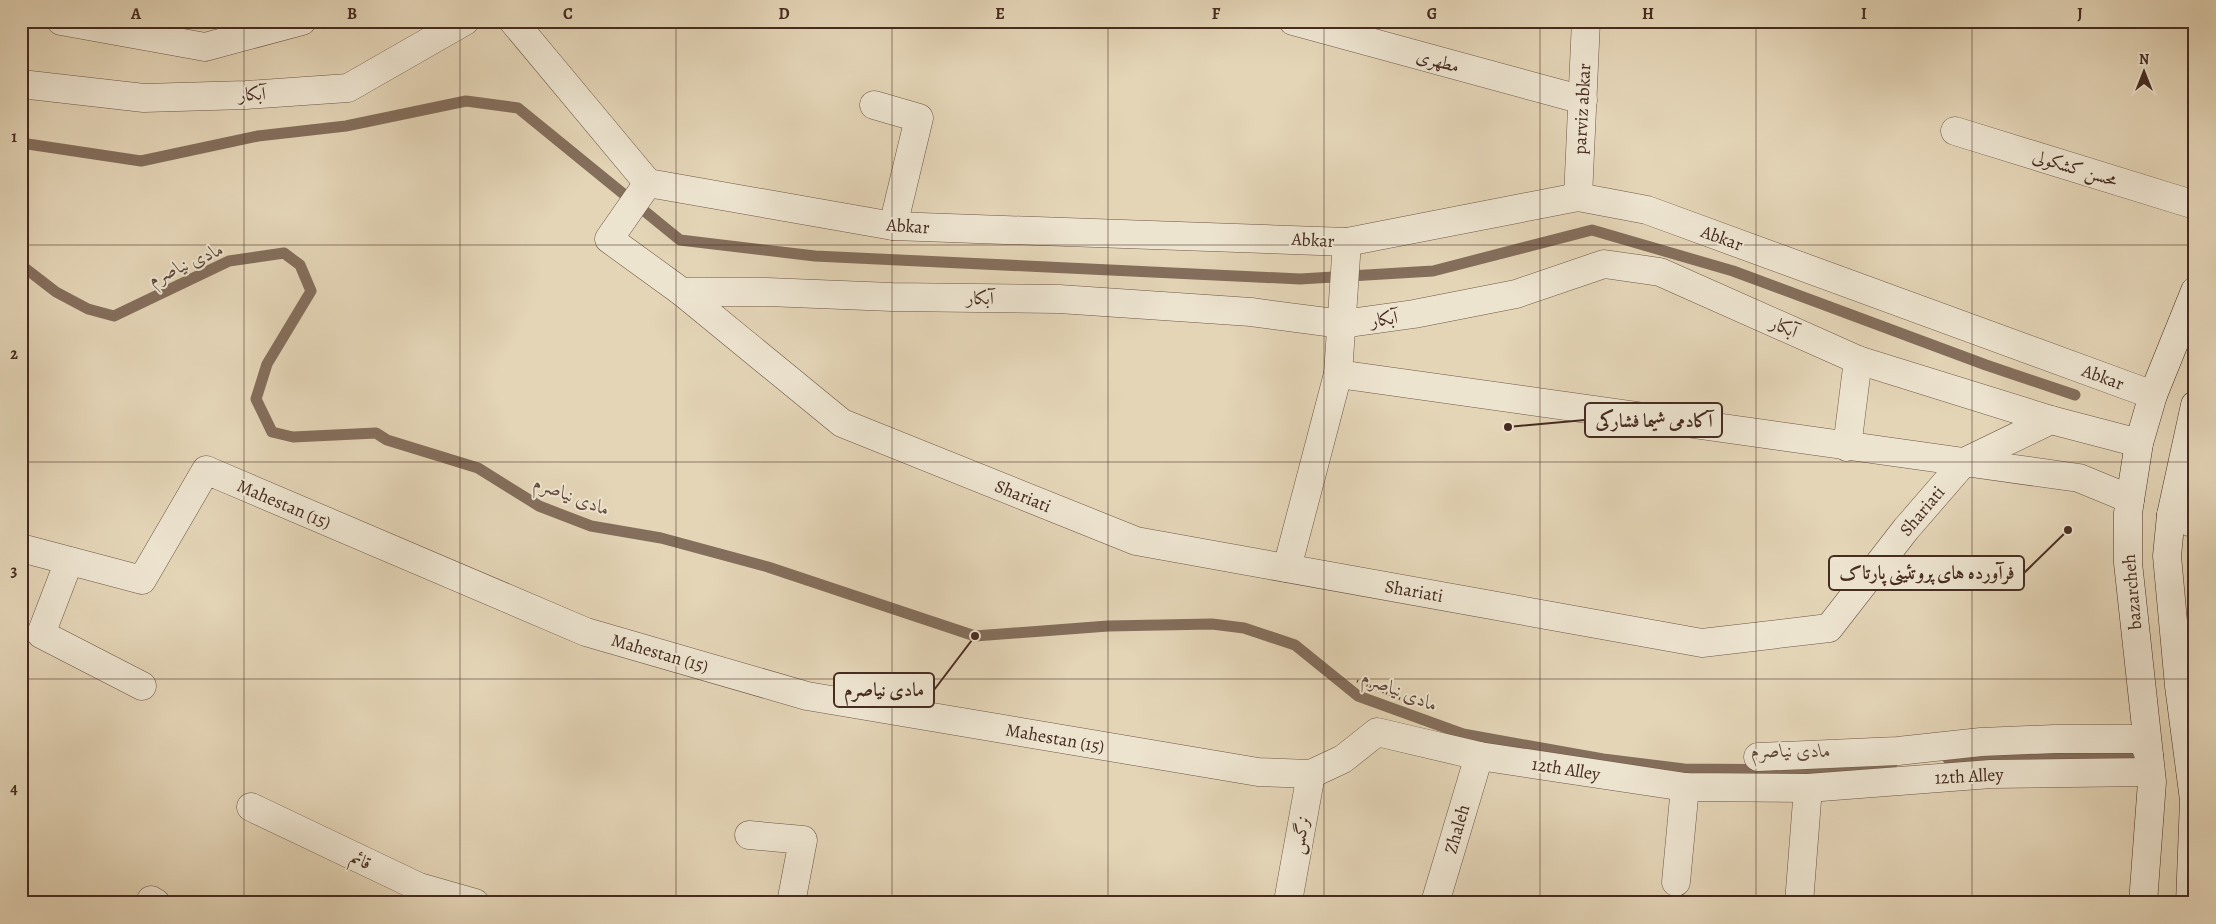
<svg xmlns="http://www.w3.org/2000/svg" width="2216" height="924" viewBox="0 0 2216 924" font-family="Alegreya,Amiri,serif">
  <rect width="100%" height="100%" fill="#e4d5b7"/>
  <filter id="stains"><feTurbulence type="fractalNoise" baseFrequency=".004" numOctaves="4"/><feColorMatrix values="0 0 0 0 .2 0 0 0 0 .09 0 0 0 0 .02 0 0 0 .5 -.17"/></filter>
  <radialGradient id="worn" r=".72"><stop offset=".6" stop-color="#630" stop-opacity="0"/><stop offset="1" stop-color="#630" stop-opacity=".3"/></radialGradient>
  <g fill="none" stroke-linecap="round" stroke-linejoin="round">
    <g stroke="#846e5c" stroke-width="11">
      <path d="M21,143L141,161L258,136L346,126L466,101L518,108L680,240L815,256L1300,279L1433,271L1592,230L1733,271L1986,365L2075,395"/>
      <path d="M21,265L56,292L88,309L114,316L229,261L284,253L300,265L311,291L267,364L256,399L272,432L293,437L376,433L387,440L478,468L539,506L591,526L661,538L768,567L975,636L1108,626L1212,624L1244,628L1295,645L1358,696L1463,734L1603,759L1684,769L1796,770L1892,764"/>
      <path d="M1948,759L2039,755L2134,757"/>
    </g>
    <defs>
      <g id="minor">
        <path d="M61,21L205,47L302,21"/>
        <path d="M513,21L648,183L893,226L1347,242L1578,197L1647,210L2153,395"/>
        <path d="M1293,21L1583,100"/>
        <path d="M21,84L144,98L246,95L348,88L465,21"/>
        <path d="M874,105L919,118L893,226"/>
        <path d="M1955,131L2195,205"/>
        <path d="M648,183L609,239L682,292H767L892,297L1059,299L1251,312L1342,324L1414,314L1516,294L1604,264L1660,272L1858,360L2051,420L2139,443"/>
        <path d="M1578,197L1586,21"/>
        <path d="M682,292L842,423L1136,541L1702,643L1829,628L1906,529L1964,462L2079,478L2130,499"/>
        <path d="M1338,374L1964,462L2051,420"/>
        <path d="M1847,447L1858,360"/>
        <path d="M2171,515L2195,524"/>
        <path d="M21,548L142,580L206,470L586,632L807,696L1258,772L1311,774L1343,759L1377,732L1479,756L1685,787L1808,788L1991,774L2147,772L2149,756L2143,739H2054L1981,742L1898,751L1758,757"/>
        <path d="M69,561L41,634L142,686"/>
        <path d="M1287,568L1338,374L1347,242"/>
        <path d="M251,807L419,887L475,903"/>
        <path d="M749,835L803,840L791,903"/>
        <path d="M1676,882L1685,787"/>
        <path d="M1289,896L1311,774"/>
        <path d="M150,903L151,900L156,903"/>
        <path d="M1435,903L1479,756"/>
        <path d="M1799,903L1808,788"/>
      </g>
      <g id="secondary">
        <path d="M2143,903L2152,782L2128,563V513L2139,443L2153,395L2195,291"/>
        <path d="M2190,903L2194,800L2179,686L2167,556L2171,515L2195,405"/>
      </g>
    </defs>
    <use href="#minor" stroke="#6e5646" stroke-width="29"/>
    <use href="#secondary" stroke="#462b20" stroke-width="29"/>
    <path stroke="#462b20" stroke-width="3" stroke-dasharray="1 2.5" stroke-linecap="butt" d="M1357,681L1410,703"/>
    <use href="#minor" stroke="#ede4d0" stroke-width="28"/>
    <use href="#secondary" stroke="#ede4d0" stroke-width="28"/>
  </g>
  <path fill="none" stroke="#462b20" stroke-width="1" stroke-opacity="0.55" d="M244,21V903M460,21V903M676,21V903M892,21V903M1108,21V903M1324,21V903M1540,21V903M1756,21V903M1972,21V903M21,245H2195M21,462H2195M21,679H2195"/>
  <g text-anchor="middle" dominant-baseline="central" stroke-width="4" stroke-linejoin="round" paint-order="stroke">
    <g font-size="18" fill="#462b20" stroke="#ede4d0">
      <text transform="translate(1438 61) rotate(15)">مطهری</text>
      <text transform="translate(252 94) rotate(-3)">آبکار</text>
      <text transform="translate(1582 109) rotate(-87)">parviz abkar</text>
      <text transform="translate(2075 168) rotate(17)">محسن کشکولی</text>
      <text transform="translate(908 226) rotate(4)">Abkar</text>
      <text transform="translate(1722 238) rotate(20)">Abkar</text>
      <text transform="translate(1313 240) rotate(3)">Abkar</text>
      <text transform="translate(980 298) rotate(1)">آبکار</text>
      <text transform="translate(1384 319) rotate(-8)">آبکار</text>
      <text transform="translate(1784 327) rotate(24)">آبکار</text>
      <text transform="translate(2103 377) rotate(20)">Abkar</text>
      <text transform="translate(1023 496) rotate(22)">Shariati</text>
      <text transform="translate(284 504) rotate(23)">Mahestan (15)</text>
      <text transform="translate(1922 511) rotate(-50)">Shariati</text>
      <text transform="translate(1414 591) rotate(10)">Shariati</text>
      <text transform="translate(2132 592) rotate(-95)">bazarcheh</text>
      <text transform="translate(660 653) rotate(16)">Mahestan (15)</text>
      <text transform="translate(1055 738) rotate(10)">Mahestan (15)</text>
      <text transform="translate(1566 769) rotate(9)">12th Alley</text>
      <text transform="translate(1969 776) rotate(-3)">12th Alley</text>
      <text transform="translate(1457 829) rotate(-74)">Zhaleh</text>
      <text transform="translate(1300 835) rotate(-80)">نرگس</text>
      <text transform="translate(361 860) rotate(26)">قائم</text>
    </g>
    <g font-size="19" font-style="italic" fill="#604739" stroke="#ede4d0">
      <text transform="translate(186 264) rotate(-24)">مادی نیاصرم</text>
      <text transform="translate(572 496) rotate(21)">مادی نیاصرم</text>
      <text transform="translate(1400 691) rotate(22)">مادی نیاصرم</text>
      <text x="1791" y="751">مادی نیاصرم</text>
    </g>
  </g>
  <path fill="none" stroke="#462b20" stroke-width="2" d="M1508 427L1585 420M2068 530L2024 573M975 636L934 690"/>
  <g fill="#462b20" stroke="#ede4d0" stroke-width="2">
    <circle cx="1508" cy="427" r="5"/>
    <circle cx="2068" cy="530" r="5"/>
    <circle cx="975" cy="636" r="5"/>
  </g>
  <g fill="#ede4d0" stroke="#462b20" stroke-width="2">
    <rect x="1585" y="403" width="137" height="34" rx="5"/>
    <rect x="1829" y="556" width="195" height="34" rx="5"/>
    <rect x="834" y="673" width="100" height="34" rx="5"/>
  </g>
  <g font-size="19" text-anchor="middle" font-weight="bold" fill="#462b20">
    <text x="1654" y="427">آکادمی شیما فشارکی</text>
    <text x="1927" y="579">فرآورده های پروتئینی پارتاک</text>
    <text x="884" y="696">مادی نیاصرم</text>
  </g>
  <rect width="2216" height="924" fill="none" stroke="#e4d5b7" stroke-width="55"/>
  <g transform="translate(2144 72)" stroke="#ede4d0" stroke-width="4" paint-order="stroke">
  <path d="M0-4L9 19L0 12L-9 19Z" fill="#462b20"/>
  <text y="-8" font-size="14" font-weight="bold" text-anchor="middle" fill="#462b20">N</text>
  </g>
  <rect x="28" y="28" width="2160" height="868" fill="none" stroke="#462b20" stroke-width="2"/>
  <g font-size="16" text-anchor="middle" font-weight="bold" fill="#462b20">
    <text x="136" y="19">A</text>
    <text x="352" y="19">B</text>
    <text x="568" y="19">C</text>
    <text x="784" y="19">D</text>
    <text x="1000" y="19">E</text>
    <text x="1216" y="19">F</text>
    <text x="1432" y="19">G</text>
    <text x="1648" y="19">H</text>
    <text x="1864" y="19">I</text>
    <text x="2080" y="19">J</text>
    <text x="14" y="142">1</text>
    <text x="14" y="359">2</text>
    <text x="14" y="576">3</text>
    <text x="14" y="794">4</text>
  </g>
  <rect width="100%" height="100%" filter="url(#stains)"/>
  <rect width="100%" height="100%" fill="url(#worn)"/>
</svg>
